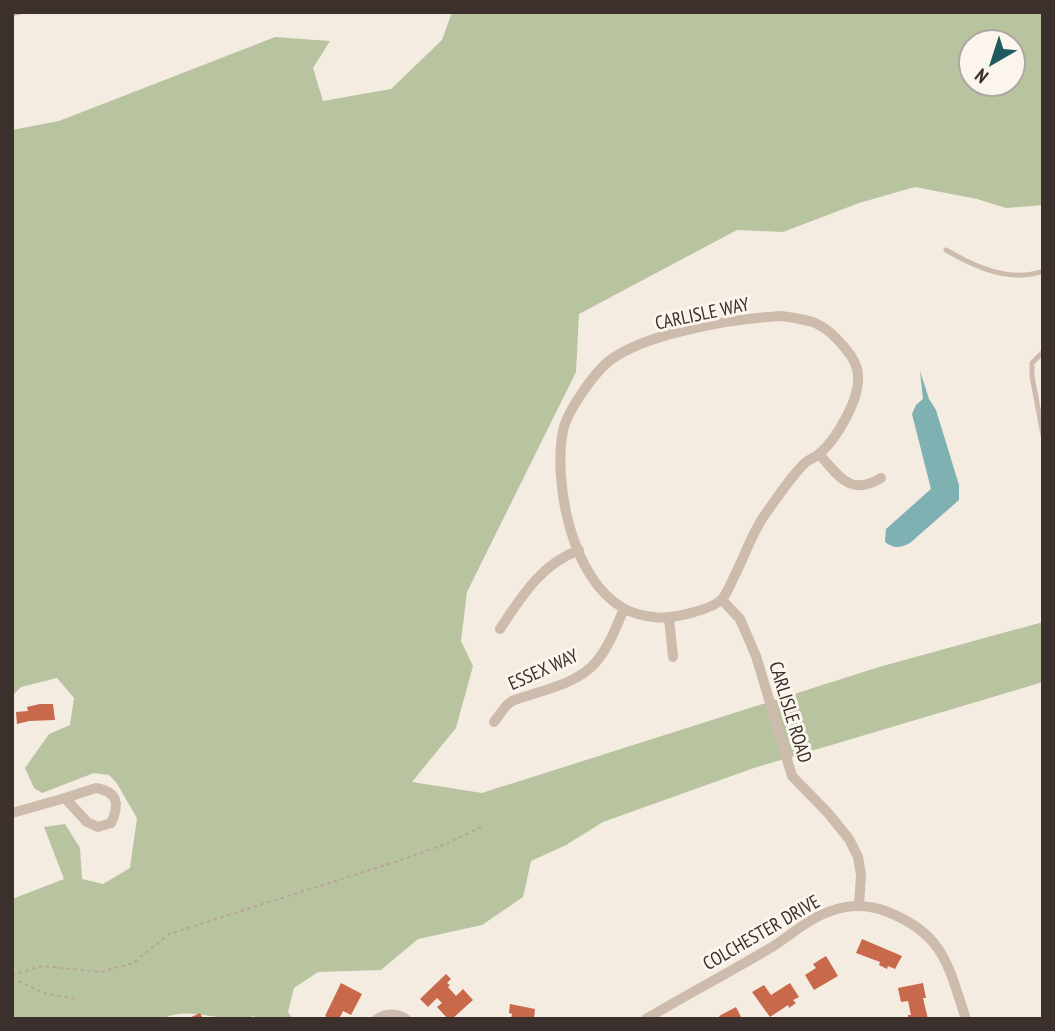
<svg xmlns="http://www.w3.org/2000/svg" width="1055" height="1031" viewBox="0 0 1055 1031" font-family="'PT Sans Narrow',sans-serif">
  <rect width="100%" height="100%" fill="#f4ebe1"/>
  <path fill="#b8c4a0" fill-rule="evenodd" d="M452,12H1043V205L1006,208L977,199L915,187L859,203L783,232L737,230L579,314L576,372L467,592L461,641L473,666L456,728L412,782L482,793L879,667L1043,622V682L754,768L603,822L566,845L531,861L523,897L482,925L418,939L381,970L318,972L294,988L288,1012L293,1019H257L254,1016C222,1025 192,1004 161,1019H12V899L64,879L44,827L65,824L80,848L82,879L103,884L130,868L137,818L116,782L109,775L94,773L42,793L34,788L25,768L49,734L70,725L74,698L57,678L21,687L12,696V130L59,121L275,37L330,41L313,68L323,101L391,89L442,40ZM971,42H1013V84H971Z"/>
  <path fill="#7fb0b2" d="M920,371L929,399L936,410L959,485V500L910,543C900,548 894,549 885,542L886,529L931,489L912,414L916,405L923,399Z"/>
  <g fill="#c8694b">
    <path d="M40,704H53L55,720L29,721L17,724L16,712L28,711L27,707Z"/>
    <path d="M862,939L902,956L895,969L888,966L887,969L879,965L880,962L856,953Z"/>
    <path d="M826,956L838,976L814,990L805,975L816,968L813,964Z"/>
    <path d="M446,974L451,979L447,983L450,985L448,987L456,996L463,989L473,1000L452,1019H448L437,1007L442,1003L437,998L428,1007L420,999Z"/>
    <path d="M341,983L362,994L351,1015L343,1011L339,1019H330L325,1016Z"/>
    <path d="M790,983L799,997L793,1000L796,1003L789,1008L788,1005L770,1017L752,992L764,985L771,995Z"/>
    <path d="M923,983L926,998H923L928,1019H908V1015H911L908,1001L901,1002L898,988Z"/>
    <path d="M510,1004L535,1009L534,1019H511L512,1014L509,1013Z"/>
    <path d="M736,1007L742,1019H721L719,1016Z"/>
    <path d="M200,1013L203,1019H187Z"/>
  </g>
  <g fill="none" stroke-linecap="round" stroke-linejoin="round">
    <g stroke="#b9a596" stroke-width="2" stroke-dasharray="3.5 3.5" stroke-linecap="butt">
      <path d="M12,975L42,966L101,972L133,963L169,934L398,861L448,843L481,827"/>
      <path d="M12,978L44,993L76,999"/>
    </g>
    <g stroke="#cdbbac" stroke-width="5">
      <path d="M12,14L20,12"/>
      <path d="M946,250C975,267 1010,283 1043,271"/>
      <path d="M1043,352L1032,363V376L1043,435"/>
    </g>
    <g stroke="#cdbbac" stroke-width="10">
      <path d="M781,316C812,320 824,322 845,348C851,355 858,366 858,376C860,399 836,440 819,454C815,458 809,459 805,463C791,476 778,497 766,513C752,532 744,558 733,579C730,585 727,593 723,598C713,610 669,620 654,617C644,616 632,613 623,608C572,579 553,484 563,431C566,413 594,373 609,361C647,332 734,319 781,316Z"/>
      <path d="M819,454C839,476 850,497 881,478"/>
      <path d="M722,600L740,619L756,656L792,776L828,813L849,839L858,857L861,875L859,905"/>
      <path d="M669,618L673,657"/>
      <path d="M500,629C522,596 540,565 579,550"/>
      <path d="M494,722L506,706L512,701C538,691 577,685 596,662C609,647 616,627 624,609"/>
      <path d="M96,788C118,792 120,804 111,823L98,827L87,822L65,798Z"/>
      <path d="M12,813L65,798"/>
      <path d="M377,1019C387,1013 396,1013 406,1019"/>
      <path d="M646,1019C688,994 730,972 772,947C791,935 809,918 831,911C850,904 870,905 888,912C945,935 948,966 966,1019"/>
    </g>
  </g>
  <g text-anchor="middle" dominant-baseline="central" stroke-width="6" stroke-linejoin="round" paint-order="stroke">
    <g font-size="19" fill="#3b302b" stroke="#fbf5ee">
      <text transform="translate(702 313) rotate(-12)">CARLISLE WAY</text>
      <text transform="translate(543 669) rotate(-24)">ESSEX WAY</text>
      <text transform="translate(791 712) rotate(73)">CARLISLE ROAD</text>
      <text transform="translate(761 932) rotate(-30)">COLCHESTER DRIVE</text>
    </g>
  </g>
  <rect width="1055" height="1031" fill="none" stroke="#3b302b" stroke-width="28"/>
  <g transform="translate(992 63) rotate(219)"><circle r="33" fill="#fbf5ee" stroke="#aea6a0" stroke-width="2"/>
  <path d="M0-5L12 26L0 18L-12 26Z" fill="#1f5a5e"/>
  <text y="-10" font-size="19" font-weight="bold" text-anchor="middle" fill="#3b302b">N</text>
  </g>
</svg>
